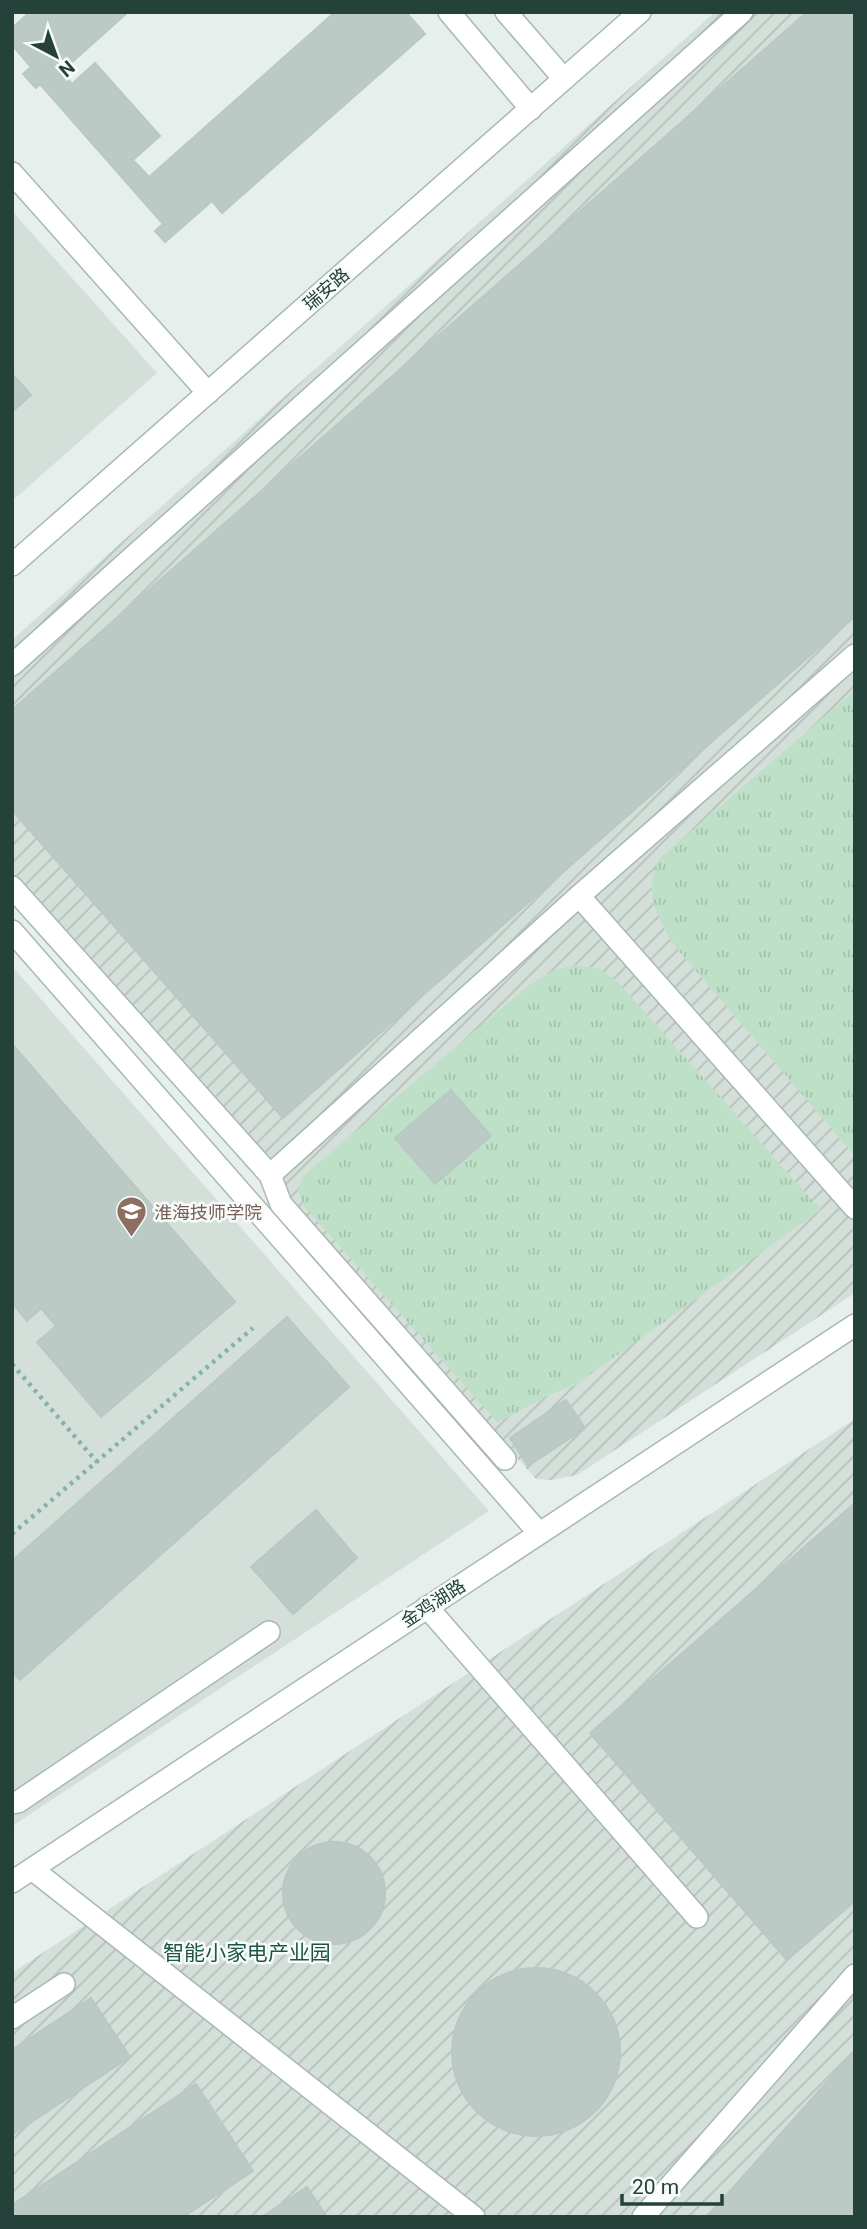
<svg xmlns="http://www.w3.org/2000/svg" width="867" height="2229" viewBox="0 0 867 2229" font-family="Roboto,'Noto Sans SC',sans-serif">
  <defs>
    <pattern id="industrial-furrows" width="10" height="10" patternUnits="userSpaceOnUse" patternTransform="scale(1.75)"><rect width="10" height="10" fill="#d4dfda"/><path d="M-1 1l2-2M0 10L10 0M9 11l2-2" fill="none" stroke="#b6c1bc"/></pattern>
    <pattern id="grass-tufts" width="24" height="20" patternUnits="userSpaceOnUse" patternTransform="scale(1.75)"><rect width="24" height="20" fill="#bfe0c8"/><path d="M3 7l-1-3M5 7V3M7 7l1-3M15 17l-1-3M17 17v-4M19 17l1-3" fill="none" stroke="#a4c1ad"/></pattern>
  </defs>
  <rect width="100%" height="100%" fill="#e6efeb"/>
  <g fill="#d4dfda">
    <path d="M12,211L157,373L12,501Z"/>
    <path d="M12,966L489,1511L12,1826Z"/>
  </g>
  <g fill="url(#industrial-furrows)">
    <path d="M715,12H855V1293L577,1475L551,1480L536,1479L12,897V640Z"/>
    <path d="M855,1419V2217H12V1973Z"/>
  </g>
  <g fill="url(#grass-tufts)">
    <path d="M855,690V1156L672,943C656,912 643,894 659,859Z"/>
    <path d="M573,965L599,968L619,983L821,1210L574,1386C546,1393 524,1411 497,1422L304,1206L298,1190L303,1176L529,985L552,971Z"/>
  </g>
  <g fill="#bbcac4" stroke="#b8c9c2" stroke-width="2">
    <path d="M30,12H128L61,72L72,84L95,63L160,136L133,160L149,177L335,12H406L425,34L222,213L212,201L165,242L155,231L163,224L40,84L36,88L23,74L31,67L12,45V28Z"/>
    <path d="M807,12H855V616L283,1118L12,810V710Z"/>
    <path d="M12,374L31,395L12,412Z"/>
    <path d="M12,1044L235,1302L101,1417L37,1342L56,1326L41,1308L27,1321L12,1303Z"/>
    <path d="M451,1090L491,1136L435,1184L395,1138Z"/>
    <path d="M287,1317L349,1387L20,1680L12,1672V1561Z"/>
    <path d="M566,1400L585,1428L528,1466L510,1438Z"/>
    <path d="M855,1503V1901L787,1960L590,1733Z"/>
    <path d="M316,1510L357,1558L293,1614L251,1567Z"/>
    <circle cx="334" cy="1893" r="51"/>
    <circle cx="536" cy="2052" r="84"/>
    <path d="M91,1998L130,2057L12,2135V2050Z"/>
    <path d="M855,2050V2217H707Z"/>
    <path d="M196,2084L253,2171L183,2217H12V2205Z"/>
    <path d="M307,2187L327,2217H262Z"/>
  </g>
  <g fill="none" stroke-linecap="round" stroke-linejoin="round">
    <defs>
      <g id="minor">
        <path d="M449,12L531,109"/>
        <path d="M506,12L564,79"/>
        <path d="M12,173L208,393"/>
        <path d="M12,565L640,12"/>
        <path d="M12,665L742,12"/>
        <path d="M12,887L270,1175L281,1204L505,1459"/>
        <path d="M579,896L855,1208"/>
        <path d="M12,931L539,1533"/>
        <path d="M270,1175L579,896L855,655"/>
        <path d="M427,1607L697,1917"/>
        <path d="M12,1803L18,1802L269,1632"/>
        <path d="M32,1869L474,2217"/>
        <path d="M12,1882L855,1325"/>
        <path d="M12,2018L64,1984"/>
        <path d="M643,2217L855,1975"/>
      </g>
    </defs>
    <use href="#minor" stroke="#a8b8b2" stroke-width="24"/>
    <g stroke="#86b3a5" stroke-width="4.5" stroke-dasharray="3.5 5" stroke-linecap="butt">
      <path d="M12,1364L97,1462"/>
      <path d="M12,1534L253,1328"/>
    </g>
    <use href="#minor" stroke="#fff" stroke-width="21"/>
  </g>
  <defs>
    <symbol id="school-pin" viewBox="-11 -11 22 30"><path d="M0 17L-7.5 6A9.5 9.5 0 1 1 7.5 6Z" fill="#8d6e63" stroke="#f7fbf9"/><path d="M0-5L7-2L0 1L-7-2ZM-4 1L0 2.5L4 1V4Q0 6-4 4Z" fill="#fff"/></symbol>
  </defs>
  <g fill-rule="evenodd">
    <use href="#school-pin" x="114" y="1194" width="35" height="47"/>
  </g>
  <g text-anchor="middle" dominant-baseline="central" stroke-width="5" stroke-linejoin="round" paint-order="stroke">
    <g font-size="18" fill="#24423a" stroke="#f7fbf9">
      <text transform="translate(326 289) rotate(-41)">瑞安路</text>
      <text transform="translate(433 1603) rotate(-33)">金鸡湖路</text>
    </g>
    <g font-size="18" fill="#785e54" stroke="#f7fbf9" text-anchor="start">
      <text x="154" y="1212">淮海技师学院</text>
    </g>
    <g font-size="21" fill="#1f5548" stroke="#f7fbf9">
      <text x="247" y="1953">智能小家电产业园</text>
    </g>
  </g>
  <rect width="867" height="2229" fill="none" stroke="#24423a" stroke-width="28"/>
  <g transform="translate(56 56) rotate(139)" stroke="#f7fbf9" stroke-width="5" paint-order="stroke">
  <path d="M0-5L12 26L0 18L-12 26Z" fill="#24423a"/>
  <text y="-10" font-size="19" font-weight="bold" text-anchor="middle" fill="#24423a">N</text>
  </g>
  <path d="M622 2194v10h100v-10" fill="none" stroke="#24423a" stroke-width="3.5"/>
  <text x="632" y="2194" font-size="21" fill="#24423a" stroke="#f7fbf9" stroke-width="5" paint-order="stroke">20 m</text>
</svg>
